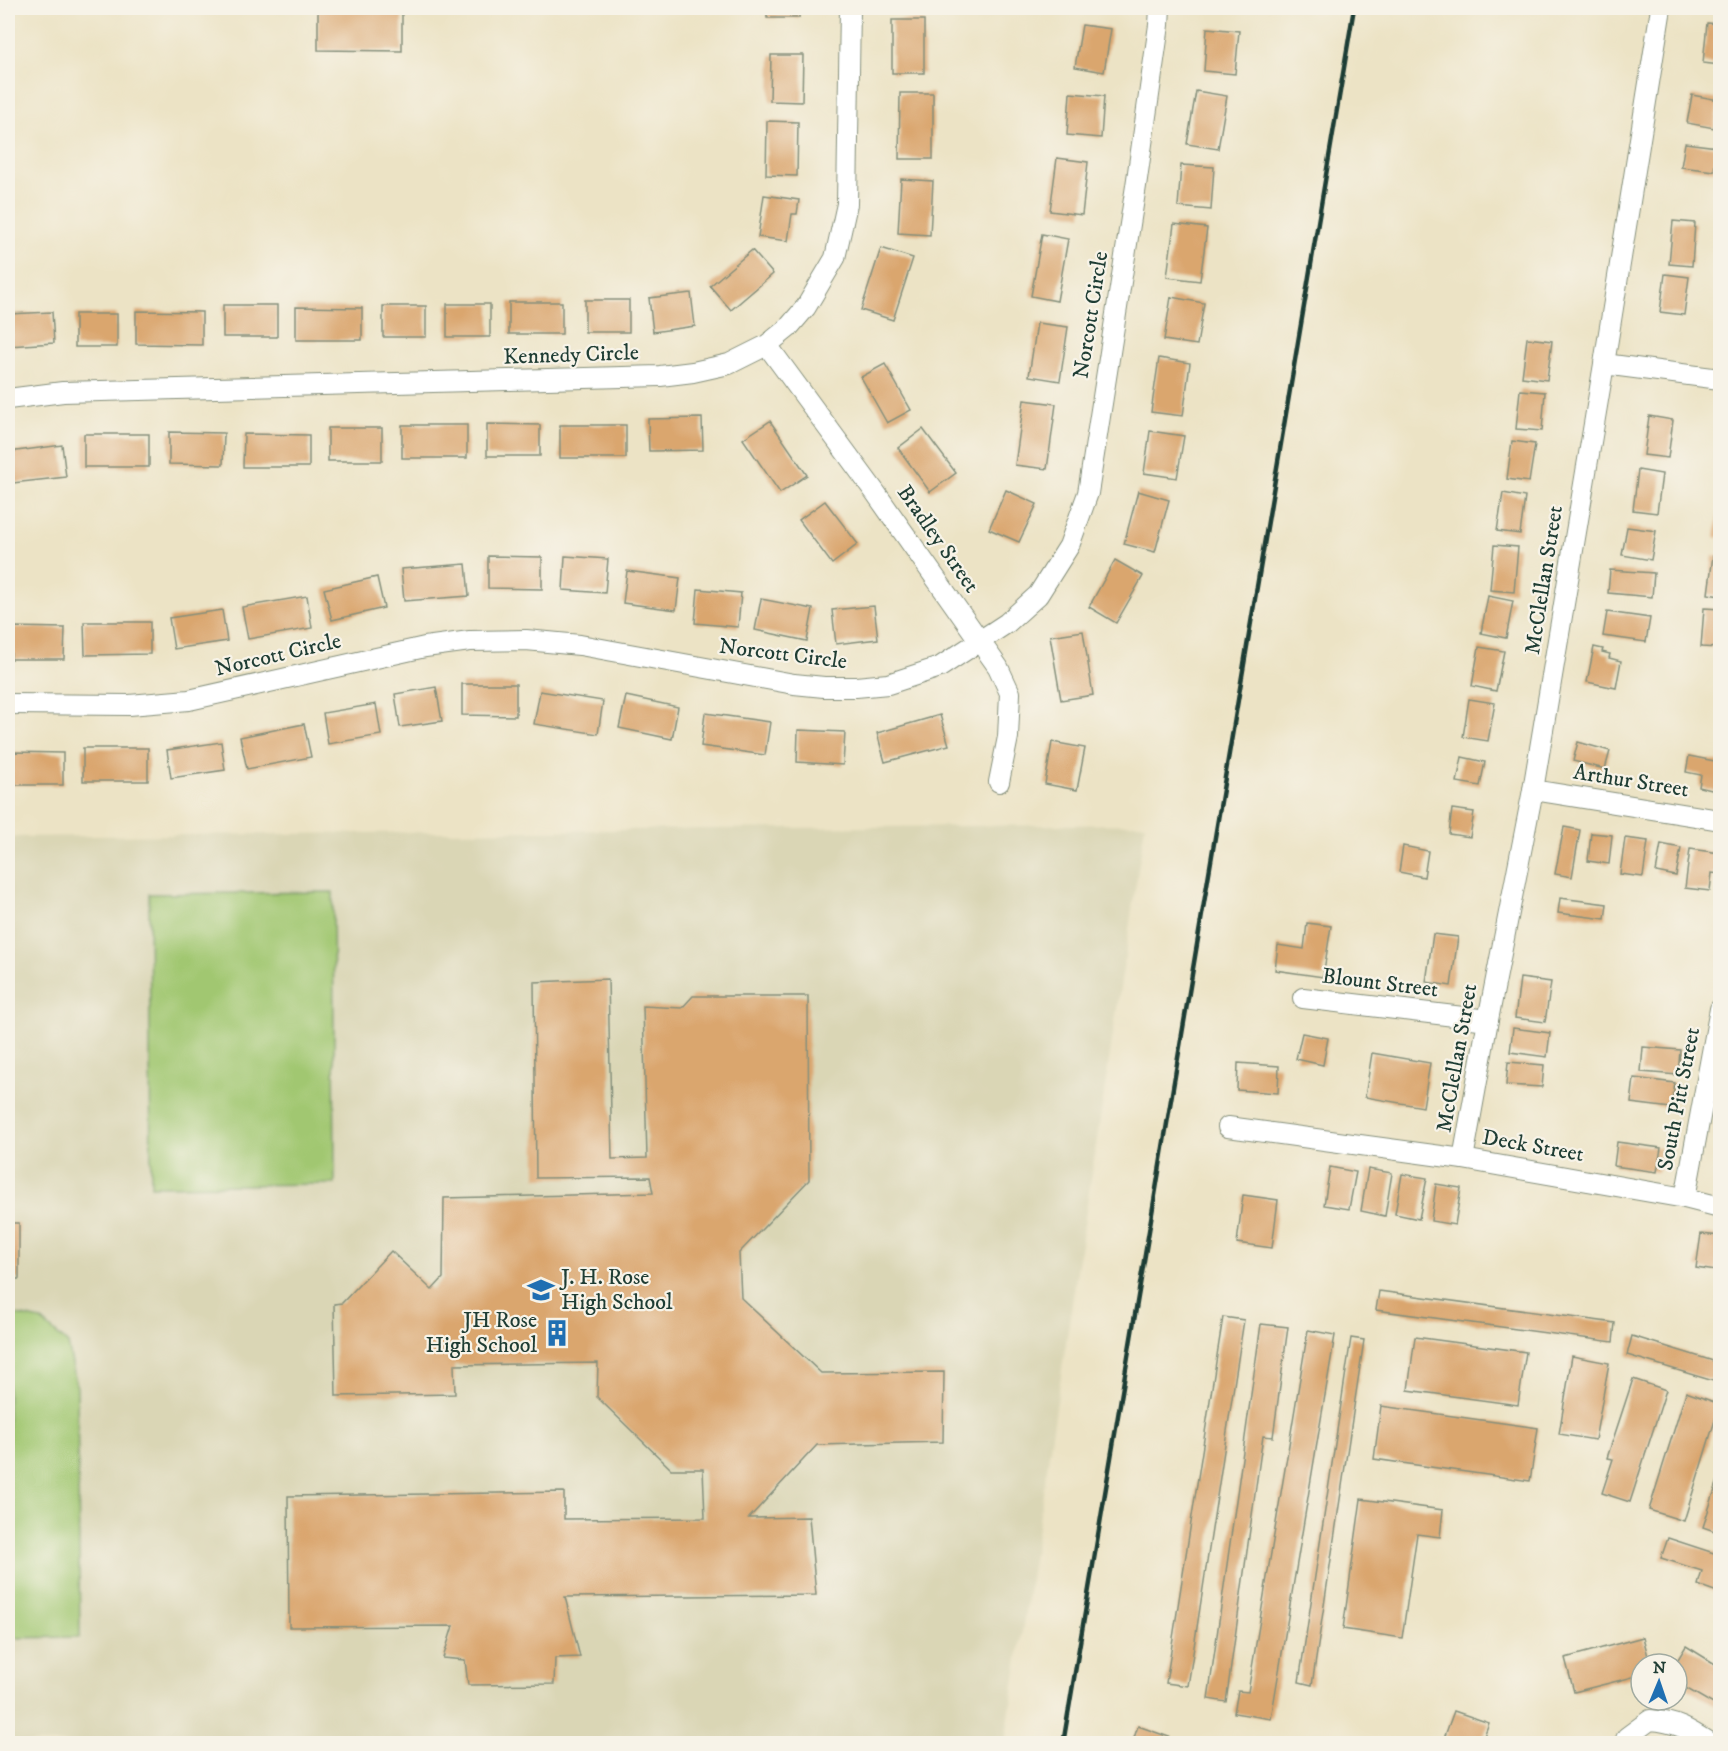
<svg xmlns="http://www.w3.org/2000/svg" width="1728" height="1751" viewBox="0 0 1728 1751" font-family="'IM FELL DW Pica',serif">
  <rect width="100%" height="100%" fill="#f7f3e8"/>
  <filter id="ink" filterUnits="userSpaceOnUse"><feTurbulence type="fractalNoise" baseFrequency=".0167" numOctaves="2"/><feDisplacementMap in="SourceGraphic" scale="12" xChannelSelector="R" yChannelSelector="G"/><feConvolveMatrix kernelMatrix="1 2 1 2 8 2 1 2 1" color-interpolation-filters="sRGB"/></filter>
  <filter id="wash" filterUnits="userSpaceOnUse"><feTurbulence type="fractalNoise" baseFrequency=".008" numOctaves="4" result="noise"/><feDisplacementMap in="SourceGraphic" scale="24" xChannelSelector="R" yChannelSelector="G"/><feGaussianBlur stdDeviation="1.35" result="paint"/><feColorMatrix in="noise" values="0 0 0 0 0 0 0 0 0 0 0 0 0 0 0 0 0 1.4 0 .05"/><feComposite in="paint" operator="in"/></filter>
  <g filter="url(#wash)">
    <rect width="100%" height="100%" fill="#ece3c5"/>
    <path fill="#dad6b5" d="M1145,824L1005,1743H8V837Z"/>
    <g fill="#a1c771" stroke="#608252" stroke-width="1.5">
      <path d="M333,892L335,1184L151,1186L149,894Z"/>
      <path d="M8,1313L41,1320L68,1344L77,1388L80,1637L8,1638Z"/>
    </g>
    <g id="blocks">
      <g fill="#daa66e">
        <path d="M318,8H402V51L318,50Z"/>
        <rect x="767" y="8" width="32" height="10"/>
        <rect x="892" y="20" width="32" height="53"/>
        <path d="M1707,23L1720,24V65L1703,63Z"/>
        <path d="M1082,25L1111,29L1104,72L1075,67Z"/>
        <path d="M1207,28L1239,31L1235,74L1204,71Z"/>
        <path d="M771,55H803L802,102L770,101Z"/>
        <path d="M1196,91L1227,96L1218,149L1187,144Z"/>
        <path d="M900,93H933V159H899Z"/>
        <path d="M1070,93L1104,96L1101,138L1067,135Z"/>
        <path d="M1692,95L1719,100L1714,128L1687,123Z"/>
        <path d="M767,121L798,122L797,176L766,175Z"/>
        <path d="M1685,143L1717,147L1714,171L1681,167Z"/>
        <path d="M1057,158L1088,162L1082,215L1050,211Z"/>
        <path d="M1181,165L1214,167L1211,210L1178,207Z"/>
        <path d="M901,179L933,181L930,235L898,233Z"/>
        <path d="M764,195L799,200L797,214H792L788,241L758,237Z"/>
        <path d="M1673,221L1695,223L1692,266L1669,264Z"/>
        <path d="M1174,224L1207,228L1200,281L1167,277Z"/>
        <path d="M1042,234L1068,239L1057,301L1031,296Z"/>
        <path d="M881,248L913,258L893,320L861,310Z"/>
        <path d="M752,250L773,274L731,310L710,286Z"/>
        <path d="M1665,274L1689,277L1684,315L1660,312Z"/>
        <path d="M691,293L695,326L653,332L649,298Z"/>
        <path d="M1171,297L1204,303L1197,345L1164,340Z"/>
        <rect x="585" y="300" width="44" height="32"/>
        <rect x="509" y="302" width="53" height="32"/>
        <rect x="447" y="304" width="43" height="33"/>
        <rect x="223" y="305" width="54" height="32"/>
        <rect x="383" y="306" width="43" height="31"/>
        <path d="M296,307L362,308V340H296Z"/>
        <path d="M136,311L202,312V345L136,344Z"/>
        <path d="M52,312L54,343L8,346V314Z"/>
        <rect x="75" y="314" width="42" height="33"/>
        <path d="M1037,323L1068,327L1060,381L1029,376Z"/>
        <path d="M1527,338L1552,341L1547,380L1522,377Z"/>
        <path d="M1159,358L1190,363L1183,416L1151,412Z"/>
        <path d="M885,364L911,410L887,423L861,377Z"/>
        <path d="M1520,390L1545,392L1542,431L1516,429Z"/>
        <path d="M1024,400L1056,404L1047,469L1015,465Z"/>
        <path d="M1649,416L1673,420L1668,458L1644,455Z"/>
        <path d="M702,418L703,450L649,451L648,419Z"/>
        <path d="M770,421L807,475L780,493L743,439Z"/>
        <path d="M487,424L540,425V456H487Z"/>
        <rect x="402" y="425" width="65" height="33"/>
        <rect x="560" y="425" width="66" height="33"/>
        <rect x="328" y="428" width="54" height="33"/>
        <path d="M923,429L956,473L930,492L898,448Z"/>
        <path d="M1150,431L1184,436L1177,478L1144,473Z"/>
        <path d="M169,432L224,433L223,465L169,464Z"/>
        <rect x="84" y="434" width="65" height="33"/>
        <path d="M244,434L309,435V467H243Z"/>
        <path d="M1512,441L1535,444L1529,482L1507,479Z"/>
        <path d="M62,445L66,477L13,483L9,452Z"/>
        <path d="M1638,470L1662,474L1657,513L1633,510Z"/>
        <path d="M1006,490L1037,504L1019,542L989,529Z"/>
        <path d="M1138,491L1169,500L1155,552L1124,544Z"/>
        <path d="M1503,493L1525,497L1520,534L1497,531Z"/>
        <path d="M825,501L858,544L832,564L799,520Z"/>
        <path d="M1719,505H1720V538L1715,537Z"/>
        <path d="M1627,527L1656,531L1651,560L1622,555Z"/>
        <path d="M1494,545L1518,547L1514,592L1490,590Z"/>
        <path d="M488,556L542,557V589L488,588Z"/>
        <path d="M565,556L608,559L605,593L563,590Z"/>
        <path d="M1713,556L1720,557V596L1708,594Z"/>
        <path d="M1115,560L1143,576L1116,623L1089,607Z"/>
        <path d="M466,564L469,596L404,601L401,569Z"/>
        <path d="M1610,570L1654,573L1652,597L1608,593Z"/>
        <path d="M627,571L680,578L676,610L623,603Z"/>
        <path d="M377,577L384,608L332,620L324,589Z"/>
        <path d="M698,589L741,593L738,627L695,623Z"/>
        <path d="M307,596L312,628L248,639L242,607Z"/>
        <path d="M1488,596L1513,601L1506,638L1481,633Z"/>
        <path d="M761,599L813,609L807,641L755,630Z"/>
        <path d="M874,606L878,639L836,644L832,610Z"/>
        <path d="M1704,608L1720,609V648L1701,647Z"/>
        <path d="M222,610L227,641L174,649L169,618Z"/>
        <path d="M1607,612L1650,618L1646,642L1603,636Z"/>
        <path d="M84,622H150V654L85,655Z"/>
        <path d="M11,627L65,628L64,659H11Z"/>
        <path d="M1083,631L1093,695L1061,700L1050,636Z"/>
        <path d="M1479,647L1504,651L1496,691L1472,686Z"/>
        <path d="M1594,647L1603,649L1602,652L1610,654L1609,658L1621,661L1616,688L1587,682Z"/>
        <path d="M462,684H516V716L462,715Z"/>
        <path d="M436,687L442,721L400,727L395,694Z"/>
        <path d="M540,691L603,701L598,734L534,724Z"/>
        <path d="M626,696L678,707L672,739L619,728Z"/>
        <path d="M1469,699L1495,703L1488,741L1463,737Z"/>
        <path d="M376,704L381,735L328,744L323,713Z"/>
        <path d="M705,713L770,722L765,755L701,746Z"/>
        <path d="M940,715L949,745L885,762L877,733Z"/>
        <path d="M304,724L311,757L247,769L240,737Z"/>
        <path d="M798,730L845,732L843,765L797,762Z"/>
        <path d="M221,742L225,770L171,778L167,750Z"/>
        <path d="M1052,742L1085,748L1077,790L1045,784Z"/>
        <path d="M1578,742L1610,751L1605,769L1573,761Z"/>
        <rect x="83" y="748" width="65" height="33"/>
        <path d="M9,752L63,753V785H9Z"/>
        <path d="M1689,756L1720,762V792L1699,787L1701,775L1686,772Z"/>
        <path d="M1462,757L1485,762L1480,786L1457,782Z"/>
        <path d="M1452,809L1474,812L1470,837L1449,834Z"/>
        <path d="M1564,827L1580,830L1572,877L1555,874Z"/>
        <path d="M1591,833L1612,835L1609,864L1588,861Z"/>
        <path d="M1625,838L1648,841L1643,877L1620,874Z"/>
        <path d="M1661,844L1681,848L1676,876L1656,872Z"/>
        <path d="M1403,846L1428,851L1424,877L1399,872Z"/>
        <path d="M1690,849L1720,853V874L1712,873L1710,891L1685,888Z"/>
        <path d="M1560,898L1607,904L1605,919L1558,913Z"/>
        <path d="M1307,923L1331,926L1323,977L1275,970L1278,945L1304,949Z"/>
        <path d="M1433,934L1458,937L1451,986L1426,982Z"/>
        <path d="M1520,978L1551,982L1545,1022L1515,1018Z"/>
        <path d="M608,979L612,1159L647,1158L643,1006L682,1008L693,996H808L809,1180L739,1253L741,1298L821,1373L944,1372L943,1442L817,1445L749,1518L809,1517L816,1595L565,1597L580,1657L555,1658L554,1684L468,1685L465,1660L443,1658L453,1626L289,1627L288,1496L564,1492V1519L705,1518L703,1469H671L597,1397L598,1363L454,1365L455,1394L336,1396L334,1304L342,1303L391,1251L432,1290L443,1278L444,1198L653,1193L650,1177L536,1178L534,982Z"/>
        <path d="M1513,1028L1550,1033L1547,1057L1510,1052Z"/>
        <path d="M1302,1033L1328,1038L1323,1065L1296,1059Z"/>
        <path d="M1643,1047L1680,1050L1678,1075L1641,1072Z"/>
        <path d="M1372,1053L1430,1063L1423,1107L1365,1097Z"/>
        <path d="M1508,1062L1544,1065L1542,1087L1506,1085Z"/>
        <path d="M1238,1063L1279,1066L1278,1093L1237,1090Z"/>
        <path d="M1634,1078L1675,1083L1671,1108L1631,1103Z"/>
        <path d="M1617,1142L1661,1148L1657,1172L1614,1166Z"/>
        <path d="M1330,1167L1356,1172L1349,1209L1324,1205Z"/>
        <path d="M1368,1169L1392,1173L1385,1216L1361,1211Z"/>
        <path d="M1402,1174L1427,1178L1419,1219L1395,1214Z"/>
        <path d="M1436,1184L1461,1188L1455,1225L1431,1221Z"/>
        <path d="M1243,1195L1278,1200L1272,1248L1237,1243Z"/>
        <rect x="8" y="1223" width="11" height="56"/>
        <path d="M1701,1234L1720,1236L1716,1271L1696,1268Z"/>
        <path d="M1379,1291L1615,1323L1613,1342L1376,1310Z"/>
        <path d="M1223,1317L1244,1320L1188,1686L1166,1683Z"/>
        <path d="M1261,1324L1288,1327L1273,1437L1263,1436L1226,1702L1208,1699Z"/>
        <path d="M1308,1330L1335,1335L1271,1719L1234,1713L1238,1691L1248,1692Z"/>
        <path d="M1632,1336L1720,1363V1383L1627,1355Z"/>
        <path d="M1415,1337L1526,1352L1518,1405L1408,1390Z"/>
        <path d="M1351,1338L1364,1340L1312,1685L1299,1682Z"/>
        <path d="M1572,1356L1609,1363L1595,1440L1559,1434Z"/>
        <path d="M1633,1379L1666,1390L1630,1502L1602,1493L1613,1459L1607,1458Z"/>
        <path d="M1686,1392L1720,1404L1684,1521L1649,1510Z"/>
        <path d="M1381,1406L1538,1428L1530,1481L1374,1459Z"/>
        <path d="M1720,1474V1533L1703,1527Z"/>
        <path d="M1361,1499L1443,1510L1440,1537L1417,1534L1402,1638L1343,1629Z"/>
        <path d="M1668,1538L1720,1555V1593L1698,1585L1702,1571L1661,1558Z"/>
        <path d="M1643,1637L1650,1664H1641V1675L1574,1692L1565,1658Z"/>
        <path d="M1686,1646L1720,1667V1708L1677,1683V1664H1675Z"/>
        <path d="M1454,1711L1489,1723L1481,1744H1442Z"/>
        <path d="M1138,1726L1186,1743V1744H1132Z"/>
      </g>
    </g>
  </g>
  <g filter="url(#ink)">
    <use href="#blocks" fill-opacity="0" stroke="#86907c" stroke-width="1.5"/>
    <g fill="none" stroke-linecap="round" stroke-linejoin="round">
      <defs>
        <g id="minor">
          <path d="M767,345L875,492L998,667L1010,693L1008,737L999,782"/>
          <path d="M1604,364L1720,379"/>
          <path d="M8,399L63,392L660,376L693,372L729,364L767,345L788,328L806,307L835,258L847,204L850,8"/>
          <path d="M8,704L129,705L189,700L425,647L470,641L526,640L580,645L794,684L824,687H856L888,684L940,667L1007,623L1038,595L1069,546L1088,493L1136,186L1159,25L1160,8"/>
          <path d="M1533,790L1720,820"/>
          <path d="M1303,998L1488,1020"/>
          <path d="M1228,1127L1463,1159L1685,1198L1720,1207"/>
          <path d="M1463,1159L1488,1020L1533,790L1604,364L1661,8"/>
          <path d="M1685,1198L1720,1009"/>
          <path d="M1624,1744L1627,1737L1650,1720C1677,1722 1688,1729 1711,1744"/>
        </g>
      </defs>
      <use href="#minor" stroke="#86907c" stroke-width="22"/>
      <use href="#minor" stroke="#fff" stroke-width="20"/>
      <path stroke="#1f3d34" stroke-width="4.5" d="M1063,1744L1354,8"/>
    </g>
  </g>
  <defs>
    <symbol id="school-bare" viewBox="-9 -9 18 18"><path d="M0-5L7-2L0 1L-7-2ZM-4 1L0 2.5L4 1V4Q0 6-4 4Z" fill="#1f6fb2" stroke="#f7f3e8" stroke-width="2.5" paint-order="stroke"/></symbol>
    <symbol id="building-bare" viewBox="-9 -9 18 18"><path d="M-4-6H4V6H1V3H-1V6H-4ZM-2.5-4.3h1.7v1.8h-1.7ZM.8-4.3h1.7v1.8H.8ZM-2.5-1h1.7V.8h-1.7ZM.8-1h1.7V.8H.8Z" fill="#1f6fb2" stroke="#f7f3e8" stroke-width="2.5" paint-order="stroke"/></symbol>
  </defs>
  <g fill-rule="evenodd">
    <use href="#school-bare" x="522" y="1271" width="38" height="38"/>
    <use href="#building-bare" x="538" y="1314" width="38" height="38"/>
  </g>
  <g text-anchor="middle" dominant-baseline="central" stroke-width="4.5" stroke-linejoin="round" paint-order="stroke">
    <g font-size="22" fill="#1f3d34" stroke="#f7f3e8">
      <text transform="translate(1091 315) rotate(-81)">Norcott Circle</text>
      <text transform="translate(571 355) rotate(-2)">Kennedy Circle</text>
      <text transform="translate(938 539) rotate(55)">Bradley Street</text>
      <text transform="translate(1544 580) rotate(-81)">McClellan Street</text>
      <text transform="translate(783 654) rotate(7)">Norcott Circle</text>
      <text transform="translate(278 655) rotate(-13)">Norcott Circle</text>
      <text transform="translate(1631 781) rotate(9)">Arthur Street</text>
      <text transform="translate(1380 983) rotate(7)">Blount Street</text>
      <text transform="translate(1457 1058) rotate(-80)">McClellan Street</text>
      <text transform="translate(1679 1099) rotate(-79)">South Pitt Street</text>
      <text transform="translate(1533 1146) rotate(10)">Deck Street</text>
    </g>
    <g font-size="22" fill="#1f3d34" stroke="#f7f3e8" text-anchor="start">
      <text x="561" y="1277">J. H. Rose<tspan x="561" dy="25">High School</tspan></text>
      <text x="537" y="1320" text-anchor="end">JH Rose<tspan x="537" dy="25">High School</tspan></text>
    </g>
  </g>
  <rect width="1728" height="1751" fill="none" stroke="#f7f3e8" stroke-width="30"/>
  <g transform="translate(1659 1682) rotate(2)"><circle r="28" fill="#f7f3e8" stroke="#a1aaa0" stroke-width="1.5"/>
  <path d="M0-4.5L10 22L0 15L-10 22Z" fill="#1f6fb2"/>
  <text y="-9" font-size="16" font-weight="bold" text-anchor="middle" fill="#1f3d34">N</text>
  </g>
</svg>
